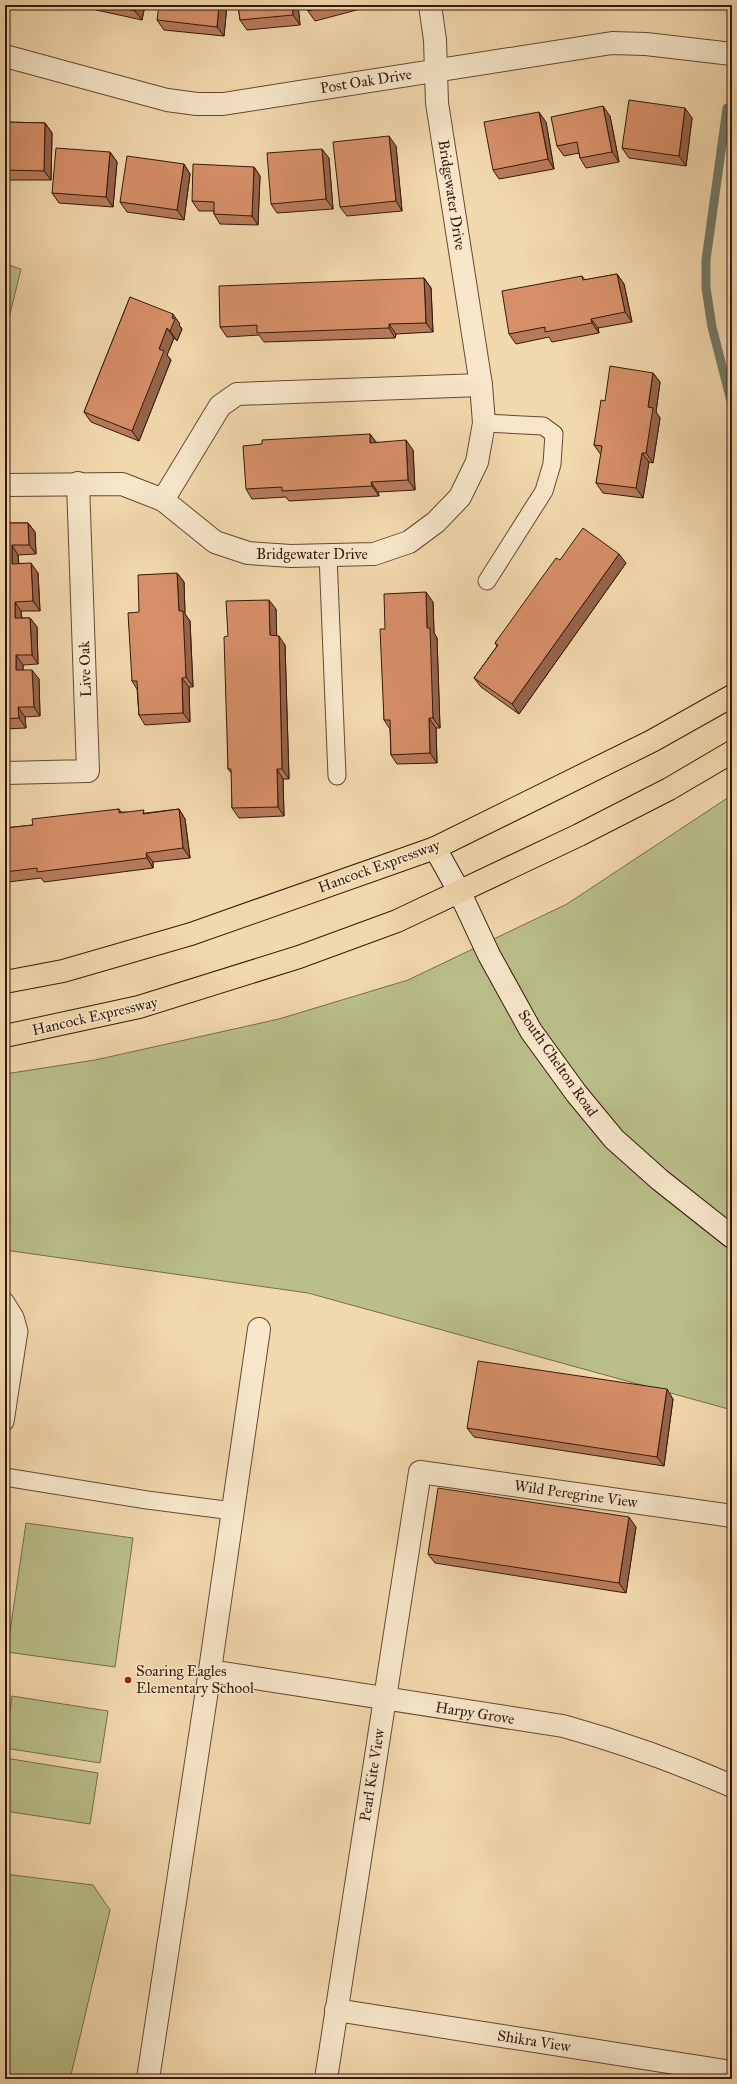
<svg xmlns="http://www.w3.org/2000/svg" width="737" height="2084" viewBox="0 0 737 2084" font-family="'IM FELL Great Primer',serif">
  <rect width="100%" height="100%" fill="#f2d8ad"/>
  <filter id="stains"><feTurbulence type="fractalNoise" baseFrequency=".005" numOctaves="4"/><feColorMatrix values="0 0 0 0 .2 0 0 0 0 .09 0 0 0 0 .02 0 0 0 .5 -.17"/></filter>
  <radialGradient id="worn" r=".72"><stop offset=".6" stop-color="#630" stop-opacity="0"/><stop offset="1" stop-color="#630" stop-opacity=".3"/></radialGradient>
  <g fill="#babf8a" stroke="#786c4b">
    <path d="M5,264L21,269L7,326H5Z"/>
    <path d="M732,795V1410L308,1293L5,1250V1074L95,1060L279,1019L408,980L567,904Z"/>
    <path d="M26,1523L133,1538L115,1667L7,1652Z"/>
    <path d="M12,1696L108,1711L100,1763L5,1748Z"/>
    <path d="M5,1758L98,1773L90,1824L5,1811Z"/>
    <path d="M5,1874L93,1885L110,1910L70,2079H5Z"/>
  </g>
  <g fill="none" stroke-linecap="round" stroke-linejoin="round">
    <path stroke="#727a6a" stroke-width="9" d="M727,108L706,260V288L712,327L732,405"/>
    <defs>
      <g id="lane">
        <path d="M484,423L543,426L554,434L552,464L544,491L487,581"/>
        <path d="M328,555L337,776"/>
        <path d="M5,1301L15,1317L19,1331L5,1422"/>
        <path d="M5,1477L147,1500L233,1511"/>
      </g>
      <g id="street">
        <path d="M5,56L167,100L197,104H223L612,43L646,44L732,54"/>
        <path d="M5,485L122,484L163,500L215,542L248,553L291,556L374,554L409,542L436,522L460,497L477,462L484,423L481,385L437,103L435,40L430,5"/>
        <path d="M163,500L220,406L237,394L481,385"/>
        <path d="M5,773L88,771L78,483"/>
        <path d="M210,1671L563,1726C621,1742 677,1762 732,1786"/>
        <path d="M336,2010L732,2072"/>
        <path d="M148,2079L209,1677L259,1329"/>
        <path d="M326,2079L420,1472L732,1516"/>
      </g>
      <path id="secondary" d="M435,848L460,893L489,955L531,1031L576,1093L614,1139L660,1180L732,1237"/>
      <g id="primary">
        <path d="M5,982L63,971L191,934L435,848L652,741L732,696"/>
        <path d="M5,1036L139,1007L299,957L397,921L579,835L669,789L732,752"/>
      </g>
    </defs>
    <use href="#lane" stroke="#644934" stroke-width="19"/>
    <use href="#street" stroke="#644934" stroke-width="24"/>
    <use href="#secondary" stroke="#35190c" stroke-width="24"/>
    <use href="#primary" stroke="#35190c" stroke-width="24"/>
    <use href="#lane" stroke="#f7e6ca" stroke-width="17"/>
    <use href="#street" stroke="#f7e6ca" stroke-width="22"/>
    <use href="#secondary" stroke="#f7e6ca" stroke-width="22"/>
    <use href="#primary" stroke="#f2d8ad" stroke-width="22"/>
  </g>
  <g fill="#b87b5a" stroke="#35190c">
    <path d="M85,5H145L142,20L87,8Z"/>
    <path d="M227,5L224,36L164,30L157,20Z"/>
    <path d="M238,5H298L300,25L247,30L240,20Z"/>
    <path d="M307,5H371L372,6L315,21L308,11Z"/>
    <path d="M610,116L619,162L586,168L580,158L579,153L564,156L557,146Z"/>
    <path d="M692,118L686,166L629,158L622,148Z"/>
    <path d="M5,122L45,123L52,133L51,180H5Z"/>
    <path d="M546,122L554,169L499,179L493,170Z"/>
    <path d="M396,146L402,211L347,216L340,207Z"/>
    <path d="M110,152L117,162L113,207L59,203L52,193Z"/>
    <path d="M329,158L333,209L277,213L271,204Z"/>
    <path d="M184,164L190,174L184,220L127,212L120,202Z"/>
    <path d="M254,167L260,176L258,225L220,224L214,214V211H199L192,201Z"/>
    <path d="M617,274L624,284L632,322L598,328L599,333L552,342L549,337L516,344L509,334L582,276L585,280Z"/>
    <path d="M424,278L431,288L433,332L396,334L395,338L264,342L259,335L227,337L220,327Z"/>
    <path d="M130,297L180,324L179,325L182,329L177,341L174,338L167,355L171,360L139,441L91,422L84,412Z"/>
    <path d="M653,373L660,382L656,412L660,418L653,463L649,462L643,498L603,493L596,483L601,455L594,445L605,401Z"/>
    <path d="M370,434L376,442L413,450L415,490L378,492L379,496L289,501L286,497L252,499L246,489Z"/>
    <path d="M5,523H28L35,532L36,554L18,555L19,564L38,573L40,611H21L22,618H30L37,627L38,664L23,665V670L39,679L40,716L25,717L26,728L5,729Z"/>
    <path d="M560,560L626,563L519,714L481,687L474,678L497,646L495,643Z"/>
    <path d="M177,573L184,582L185,614L190,621L193,687H189L190,722L145,725L139,715L137,689L132,681L139,612Z"/>
    <path d="M433,602L434,633L437,638L440,728H436L437,763L397,764L391,755L390,729L384,720L385,629Z"/>
    <path d="M276,609V636L285,645L289,779H283L284,816L239,818L232,808V774L228,769V636Z"/>
    <path d="M119,809L121,812L146,813L179,809L185,819L190,858L153,862V868L44,882L41,878L8,882L5,877V828L33,825Z"/>
    <path d="M673,1399L664,1466L474,1437L467,1428Z"/>
    <path d="M636,1527L626,1593L435,1563L428,1554Z"/>
  </g>
  <g fill="#96644a" stroke="#35190c">
    <path d="M136,5H145L142,20L135,11Z"/>
    <path d="M219,5H227L224,36L217,27Z"/>
    <path d="M292,5H298L300,25L293,15Z"/>
    <path d="M603,106L610,116L619,162L612,152Z"/>
    <path d="M685,108L692,118L686,166L679,156Z"/>
    <path d="M539,112L546,122L554,169L548,159Z"/>
    <path d="M45,123L52,133L51,180L44,171Z"/>
    <path d="M389,136L396,146L402,211L396,201Z"/>
    <path d="M322,149L329,158L333,209L326,199Z"/>
    <path d="M110,152L117,162L113,207L106,197Z"/>
    <path d="M184,164L190,174L184,220L177,210Z"/>
    <path d="M254,167L260,176L258,225L252,216Z"/>
    <path d="M617,274L624,284L632,322L625,312Z"/>
    <path d="M424,278L431,288L433,332L426,323Z"/>
    <path d="M173,314L180,324L179,325L182,329L177,341L170,331Z"/>
    <path d="M591,319L598,328L599,333L592,323Z"/>
    <path d="M389,324L396,334L395,338L389,328Z"/>
    <path d="M167,328L174,338L167,355L171,360L139,441L132,431L159,349Z"/>
    <path d="M653,373L660,382L656,412L660,418L653,463L646,453L648,407Z"/>
    <path d="M370,434L377,444L370,443Z"/>
    <path d="M406,440L413,450L415,490L408,480Z"/>
    <path d="M642,453L649,462L643,498L636,488Z"/>
    <path d="M371,482L378,492L379,496L372,486Z"/>
    <path d="M28,523L35,532L36,554L29,545Z"/>
    <path d="M12,545L18,555L19,574L12,564Z"/>
    <path d="M619,554L626,563L519,714L512,704Z"/>
    <path d="M31,563L38,573L40,611L33,601Z"/>
    <path d="M177,573L184,582L185,614L190,621L193,687L186,677L179,611Z"/>
    <path d="M426,592L433,602L434,633L437,638L440,728L433,718L427,628Z"/>
    <path d="M269,600L276,609L277,645L270,635Z"/>
    <path d="M15,602L21,611L22,628L15,618Z"/>
    <path d="M30,618L37,627L38,664L32,655Z"/>
    <path d="M279,636L285,645L289,779L282,769Z"/>
    <path d="M16,655L23,665V680L16,670Z"/>
    <path d="M32,670L39,679L40,716L34,707Z"/>
    <path d="M182,678L189,687L190,722L183,713Z"/>
    <path d="M18,707L25,717L26,728L19,718Z"/>
    <path d="M429,718L436,728L437,763L430,753Z"/>
    <path d="M277,769L283,779L284,816L278,807Z"/>
    <path d="M179,809L185,819L190,858L183,848Z"/>
    <path d="M146,853L153,862V868L147,858Z"/>
    <path d="M667,1389L673,1399L664,1466L657,1457Z"/>
    <path d="M629,1517L636,1527L626,1593L619,1583Z"/>
  </g>
  <g fill="#d68f69" stroke="#35190c">
    <path d="M111,5H136L135,11Z"/>
    <path d="M159,5H219L217,27L157,20Z"/>
    <path d="M238,5H292L293,15L240,20Z"/>
    <path d="M307,5H333L308,11Z"/>
    <path d="M629,100L685,108L679,156L622,148Z"/>
    <path d="M603,106L612,152L580,158L577,142L557,146L551,117Z"/>
    <path d="M539,112L548,159L493,170L484,122Z"/>
    <path d="M5,122L45,123L44,171L5,170Z"/>
    <path d="M389,136L396,201L340,207L333,142Z"/>
    <path d="M56,148L110,152L106,197L52,193Z"/>
    <path d="M322,149L326,199L271,204L267,153Z"/>
    <path d="M127,156L184,164L177,210L120,202Z"/>
    <path d="M193,164L254,167L252,216L214,214V202L192,201Z"/>
    <path d="M617,274L625,312L591,319L592,323L545,332V327L509,334L502,291L582,276L583,280Z"/>
    <path d="M424,278L426,323L389,324V328L257,333V325L220,327L219,286Z"/>
    <path d="M130,297L173,314L172,318L175,319L170,331L167,328L159,349L164,351L132,431L84,412Z"/>
    <path d="M610,366L653,373L648,407L653,408L646,453H642L636,488L596,483L602,446L594,445L601,400L605,401Z"/>
    <path d="M370,434V443L406,440L408,480L371,482L372,486L282,491V487L246,489L243,446L262,444V440Z"/>
    <path d="M5,523H28L29,545H12V564L31,563L33,601L15,602V618H30L32,655H16V670H32L34,707H18L19,718L5,719Z"/>
    <path d="M583,528L619,554L512,704L474,678L498,645L495,643L556,558L560,560Z"/>
    <path d="M177,573L179,611H183L186,677L182,678L183,713L139,715L137,681H132L128,613L139,612L138,575Z"/>
    <path d="M426,592L427,628H430L433,718H429L430,753L391,755L390,720H384L380,629H385L384,594Z"/>
    <path d="M269,600L270,635L279,636L282,769H277L278,807L232,808L231,769H228L224,637L228,636L226,601Z"/>
    <path d="M119,809V813L144,810L143,814L179,809L183,848L146,853L147,858L37,872V868L5,872V828L33,825L32,819Z"/>
    <path d="M478,1361L667,1389L657,1457L467,1428Z"/>
    <path d="M438,1488L629,1517L619,1583L428,1554Z"/>
  </g>
  <circle fill="#8f2418" stroke="#f7e6ca" stroke-width="1.5" cx="128" cy="1680" r="4"/>
  <g text-anchor="middle" dominant-baseline="central" stroke-width="3" stroke-linejoin="round" paint-order="stroke">
    <g font-size="15" fill="#35190c" stroke="#f7e6ca">
      <text transform="translate(366 81) rotate(-9)">Post Oak Drive</text>
      <text transform="translate(452 195) rotate(81)">Bridgewater Drive</text>
      <text x="312" y="554">Bridgewater Drive</text>
      <text transform="translate(85 669) rotate(-92)">Live Oak</text>
      <text transform="translate(379 866) rotate(-20)">Hancock Expressway</text>
      <text transform="translate(95 1016) rotate(-13)">Hancock Expressway</text>
      <text transform="translate(558 1063) rotate(55)">South Chelton Road</text>
      <text transform="translate(576 1494) rotate(8)">Wild Peregrine View</text>
      <text transform="translate(475 1713) rotate(9)">Harpy Grove</text>
      <text transform="translate(372 1775) rotate(-81)">Pearl Kite View</text>
      <text transform="translate(534 2041) rotate(9)">Shikra View</text>
    </g>
    <g font-size="15" fill="#35190c" stroke="#f7e6ca" text-anchor="start">
      <text x="136" y="1671">Soaring Eagles<tspan x="136" dy="17">Elementary School</tspan></text>
    </g>
  </g>
  <rect width="737" height="2084" fill="none" stroke="#f2d8ad" stroke-width="20"/>
  <rect x="6" y="6" width="725" height="2072" fill="none" stroke="#35190c" stroke-width="2"/>
  <rect x="10" y="10" width="717" height="2064" fill="none" stroke="#35190c"/>
  <rect width="100%" height="100%" filter="url(#stains)"/>
  <rect width="100%" height="100%" fill="url(#worn)"/>
</svg>
